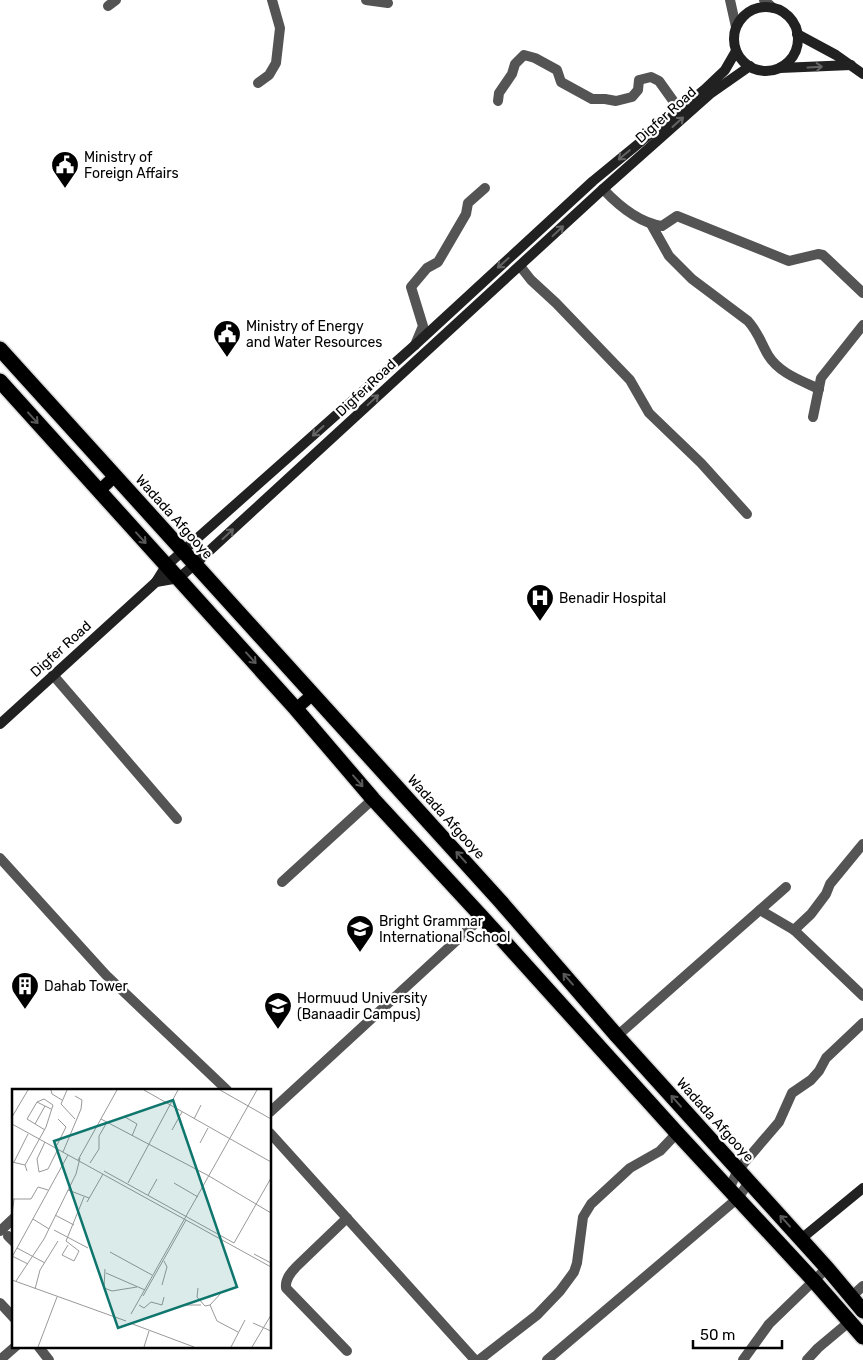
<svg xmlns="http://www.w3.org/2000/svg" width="863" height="1360" viewBox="0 0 863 1360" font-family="Rubik,sans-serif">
  <rect width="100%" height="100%" fill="#fff"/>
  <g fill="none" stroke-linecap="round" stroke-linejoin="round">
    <defs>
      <g id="primary">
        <path d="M99,491L115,476"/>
        <path d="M296,709L313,694"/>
      </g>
      <g id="highway">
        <path d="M0,349L501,902L617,1036L827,1268L863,1311"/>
        <path d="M0,381L296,709L373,799L482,917L677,1133L814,1281L863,1337"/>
      </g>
    </defs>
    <use href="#primary" stroke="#dbdbdb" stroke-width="15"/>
    <use href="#highway" stroke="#dbdbdb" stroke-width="18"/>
    <g stroke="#545454" stroke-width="10">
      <path d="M366,0L388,3"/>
      <path d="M730,0L736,27"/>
      <path d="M764,0L773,8"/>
      <path d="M108,6L116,0"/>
      <path d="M258,83L269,75L276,63L280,28L272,0"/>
      <path d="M498,101L499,93L512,74L515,64L524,55L535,58L557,70L561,82L592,99H605L616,101L632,97L638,90L639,80L651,77L659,81L679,109"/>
      <path d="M603,189C618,205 640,223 662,226L677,216L789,261L818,254L823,255L863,293"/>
      <path d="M651,224L669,256L692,279L748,321C758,332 761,343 768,355C779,373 800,380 819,389"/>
      <path d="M520,266L531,280L556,303L630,380L649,413L701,463L747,514"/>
      <path d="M415,345L423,326L411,287L427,268L438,262L466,214L468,203L485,188"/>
      <path d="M813,417L821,378L863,325"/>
      <path d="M53,675L177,819"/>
      <path d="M0,858L106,975L227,1090"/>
      <path d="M282,882L373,799"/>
      <path d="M760,910L794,930L863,996"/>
      <path d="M794,930L811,914L826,894L830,884L863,844"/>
      <path d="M617,1036L786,887"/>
      <path d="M270,1112L482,917"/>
      <path d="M270,1133L475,1360"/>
      <path d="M729,1189L738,1170L779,1122L792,1093L811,1080L819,1071L826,1058L863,1023"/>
      <path d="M347,1218L297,1266C291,1272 285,1279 286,1288L347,1351"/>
      <path d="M0,1231L14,1218"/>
      <path d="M8,1236L14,1242"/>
      <path d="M851,1297L863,1286"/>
      <path d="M0,1303L14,1318"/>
      <path d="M38,1346L49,1360"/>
      <path d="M0,1360L16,1346"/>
      <path d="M479,1360L537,1315L560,1291L574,1272L577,1263L583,1217L591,1204L630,1168L660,1151L677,1133"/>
      <path d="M547,1360L738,1198L749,1182"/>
      <path d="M743,1360L769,1324L827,1268"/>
      <path d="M807,1360L818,1348L849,1322"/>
    </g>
    <g stroke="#212121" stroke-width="10">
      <circle cx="766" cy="39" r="32"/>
      <path d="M797,34L836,55L863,74"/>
      <path d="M780,68L851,65"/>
      <path d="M156,582L166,566L415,345L593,181L705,89L725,70L736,51"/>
      <path d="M0,724L156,582L179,578L195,564L603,189L710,94L750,66"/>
      <path d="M801,1239L863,1188"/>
    </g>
    <use href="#primary" stroke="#000" stroke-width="12"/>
    <use href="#highway" stroke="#000" stroke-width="15"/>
  </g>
  <defs><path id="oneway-shaft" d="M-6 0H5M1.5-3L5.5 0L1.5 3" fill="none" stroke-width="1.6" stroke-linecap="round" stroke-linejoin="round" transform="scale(1.25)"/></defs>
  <g stroke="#646464">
    <use href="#oneway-shaft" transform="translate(815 67) rotate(-3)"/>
    <use href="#oneway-shaft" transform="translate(678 122) rotate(-42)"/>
    <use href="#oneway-shaft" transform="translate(624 155) rotate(140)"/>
    <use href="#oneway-shaft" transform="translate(558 231) rotate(-43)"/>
    <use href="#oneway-shaft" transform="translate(503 263) rotate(138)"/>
    <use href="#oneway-shaft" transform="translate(373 400) rotate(-43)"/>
    <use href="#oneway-shaft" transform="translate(318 431) rotate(138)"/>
    <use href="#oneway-shaft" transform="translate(228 534) rotate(-43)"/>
  </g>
  <g stroke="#595959">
    <use href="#oneway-shaft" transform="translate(33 418) rotate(48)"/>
    <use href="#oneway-shaft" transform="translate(141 538) rotate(48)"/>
    <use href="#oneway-shaft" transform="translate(251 658) rotate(48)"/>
    <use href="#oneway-shaft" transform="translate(358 781) rotate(49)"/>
    <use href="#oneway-shaft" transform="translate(461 857) rotate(-132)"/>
    <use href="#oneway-shaft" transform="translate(568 979) rotate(-131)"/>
    <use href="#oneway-shaft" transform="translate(676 1101) rotate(-132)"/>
    <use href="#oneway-shaft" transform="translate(785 1221) rotate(-132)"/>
  </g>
  <defs>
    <symbol id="civic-pin" viewBox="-11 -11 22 30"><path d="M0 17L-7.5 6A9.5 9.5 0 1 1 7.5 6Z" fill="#000" stroke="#fff"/><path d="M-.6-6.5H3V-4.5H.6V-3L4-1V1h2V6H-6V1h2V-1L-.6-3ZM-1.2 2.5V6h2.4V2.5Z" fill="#fff"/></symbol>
    <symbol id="hospital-pin" viewBox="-11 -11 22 30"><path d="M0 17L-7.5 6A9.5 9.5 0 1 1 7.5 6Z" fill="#000" stroke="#fff"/><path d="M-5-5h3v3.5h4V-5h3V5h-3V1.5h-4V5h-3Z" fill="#fff"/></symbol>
    <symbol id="school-pin" viewBox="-11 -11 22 30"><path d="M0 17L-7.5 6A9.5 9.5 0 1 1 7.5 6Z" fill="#000" stroke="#fff"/><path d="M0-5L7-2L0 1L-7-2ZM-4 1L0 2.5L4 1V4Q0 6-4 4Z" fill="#fff"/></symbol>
    <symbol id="building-pin" viewBox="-11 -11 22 30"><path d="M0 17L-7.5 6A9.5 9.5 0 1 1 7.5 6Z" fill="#000" stroke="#fff"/><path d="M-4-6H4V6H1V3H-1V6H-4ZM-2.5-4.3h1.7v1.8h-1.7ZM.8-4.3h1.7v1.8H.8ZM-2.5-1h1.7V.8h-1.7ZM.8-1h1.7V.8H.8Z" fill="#fff"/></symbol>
    <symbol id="university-pin" viewBox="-11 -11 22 30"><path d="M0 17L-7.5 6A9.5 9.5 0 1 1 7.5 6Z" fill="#000" stroke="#fff"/><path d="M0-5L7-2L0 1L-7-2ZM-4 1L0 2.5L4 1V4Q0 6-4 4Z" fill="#fff"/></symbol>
  </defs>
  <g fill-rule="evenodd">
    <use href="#civic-pin" x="49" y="149" width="32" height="43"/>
    <use href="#civic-pin" x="211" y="318" width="32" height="43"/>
    <use href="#hospital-pin" x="524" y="582" width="32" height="43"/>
    <use href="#school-pin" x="344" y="913" width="32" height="43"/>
    <use href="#building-pin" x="9" y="970" width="32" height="43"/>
    <use href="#university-pin" x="262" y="990" width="32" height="43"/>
  </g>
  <g text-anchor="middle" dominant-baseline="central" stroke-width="4.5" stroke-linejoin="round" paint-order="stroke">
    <g font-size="14" fill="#000" stroke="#fff">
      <text transform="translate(666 115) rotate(-42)">Digfer Road</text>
      <text transform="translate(366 388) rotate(-43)">Digfer Road</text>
      <text transform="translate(174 517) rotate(48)">Wadada Afgooye</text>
      <text transform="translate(61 649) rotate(-42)">Digfer Road</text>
      <text transform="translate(446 817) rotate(48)">Wadada Afgooye</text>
      <text transform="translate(715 1120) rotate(48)">Wadada Afgooye</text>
    </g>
    <g font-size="14" fill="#000" stroke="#fff" text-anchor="start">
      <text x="84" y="157">Ministry of<tspan x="84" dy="16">Foreign Affairs</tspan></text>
      <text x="246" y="326">Ministry of Energy<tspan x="246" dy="16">and Water Resources</tspan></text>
      <text x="559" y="598">Benadir Hospital</text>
      <text x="379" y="921">Bright Grammar<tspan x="379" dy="16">International School</tspan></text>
      <text x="44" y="986">Dahab Tower</text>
      <text x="297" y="998">Hormuud University<tspan x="297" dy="16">(Banaadir Campus)</tspan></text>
    </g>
  </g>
  <g transform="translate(12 1089)">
    <rect width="259" height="259" fill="#fff"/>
    <path fill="none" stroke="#999" stroke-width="1" d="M39,1L40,5L50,11M55,1L49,15L63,30M132,1L259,73M208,1L259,30M25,13L39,20M0,28L16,1M113,28L125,35L120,47M89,30L197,87L259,124M182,30L189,16M0,35L259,178M23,35L33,17M160,41L170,23M33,53L25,70L27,83L36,80L46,60M188,54L196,39M45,56L54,38L46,30M51,63L69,20L70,11L63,7M66,71L105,1M0,73L13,76L15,82M2,73L16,45M78,74L87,60V47L95,33M13,76L34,38L41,16L32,10L25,13L15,30L33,41M92,82L222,154M116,94L166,1M162,94L186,108M56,101L77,109M136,106L145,90M0,110H19L26,98L36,101M75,113L91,85M0,125L2,110M43,126L62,136M21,130L37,140M42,141L76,159M222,154L259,89M56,156L50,166L62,172L67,162L54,152L72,108M5,159L33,174M98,163L140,186M242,165L259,174M0,167L16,175M0,168L56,66M93,180L92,199L100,202L125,198M94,184L133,201M0,191L114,232M4,192L32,150L64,85L68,69M150,196L155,178L152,172M186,199L185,208L193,217L198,216L210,203M23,200L28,181L46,152M131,207L174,131M127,216L132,219L139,213L150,216L152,208M172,216H189M198,216L205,232L226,243M119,225L245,1M118,234L182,258M241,234L259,242M26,258L45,208M132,258L137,242M219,258L233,231M240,258L259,226"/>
    <path fill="#0f766e" fill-opacity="0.15" stroke="#0f766e" stroke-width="2.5" d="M161,11L225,198L106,239L42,52Z"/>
    <rect width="259" height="259" fill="none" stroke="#000" stroke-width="2.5"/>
  </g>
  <path d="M693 1340v8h89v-8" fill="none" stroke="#000000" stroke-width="2.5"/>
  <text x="700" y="1340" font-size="15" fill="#000000" stroke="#ffffff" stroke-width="4" paint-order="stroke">50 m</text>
</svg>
